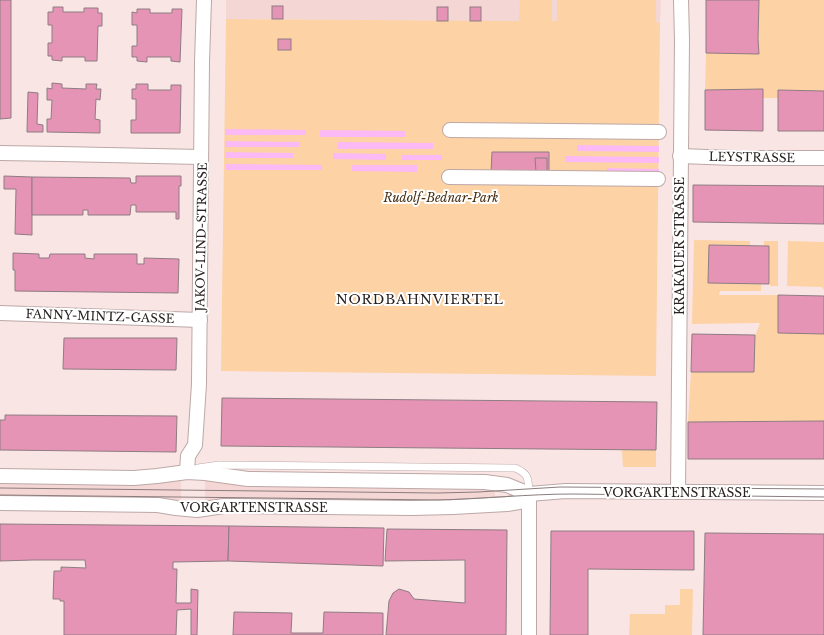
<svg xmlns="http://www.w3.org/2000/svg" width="824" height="635" viewBox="0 0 824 635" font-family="'Libre Baskerville',serif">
  <rect width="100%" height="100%" fill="#fae5e5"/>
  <g fill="#f4d6d5">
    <path d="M226,0H661L660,23L226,19Z"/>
    <path d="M205,477L495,489V501L205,505Z"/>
    <path d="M181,478V504L0,499V480Z"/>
  </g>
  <g fill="#fdd2a5">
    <path d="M520,0H552V21H557V0H656V22L660,23L656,376L221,371L226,19L519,21Z"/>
    <path d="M759,0H824V91L778,90V98H763V89L705,90L706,53H759L758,39Z"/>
    <path d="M694,240L750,241V246L709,245L708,283L761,284V291H720L719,295H778V333L824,334V421L688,422L691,372H754L755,336L760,323L692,324Z"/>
    <path d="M764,241H778V286H770L769,246H764Z"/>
    <path d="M788,241L824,242V290L822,287L787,286Z"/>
    <path d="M622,450H656V467H623Z"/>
    <path d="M680,589H693L692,635H629L630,614H665V605H680Z"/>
  </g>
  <g fill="#fbbaf5">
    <path d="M225,129L306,130V135H225Z"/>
    <path d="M320,130L405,131V137H320Z"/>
    <path d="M225,141L300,142L299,147H225Z"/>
    <path d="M338,142L433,143V149H337Z"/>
    <path d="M577,145L659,146V152L577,151Z"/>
    <path d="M225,152L293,153V158H226Z"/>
    <path d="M333,153L386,154V160L333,159Z"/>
    <rect x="402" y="155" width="40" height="5"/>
    <path d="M565,156L659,157V163L565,162Z"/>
    <path d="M226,164L322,165V170H226Z"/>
    <path d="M352,165H417V172L352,171Z"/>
    <path d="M607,168L659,169V174H607Z"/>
  </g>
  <g fill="#e594b5" stroke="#8e7c82">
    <path d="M0,0H11V118L0,119Z"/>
    <path d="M706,0H759L758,39L759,54L706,53Z"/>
    <rect x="272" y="6" width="11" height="13"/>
    <path d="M53,7H63V12H84V8H98V13H102V26H98L97,61H85V57H62V61L52,60V56H48V43H52V25H48V12H53Z"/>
    <rect x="437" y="7" width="11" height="14"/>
    <rect x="470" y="7" width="11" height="14"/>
    <path d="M137,9H150V13H172V9H182L180,62L171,61V57H147V62L137,61V57H132V46H137V25H132V12L137,13Z"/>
    <rect x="278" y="39" width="13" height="11"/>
    <path d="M52,83L62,84V88L86,89V84H97L96,89H101L100,100L96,99L95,119L100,120V133L47,132V119H51L52,100H47V88L52,89Z"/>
    <path d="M136,84H148V90H171V85H181L180,133H131V120H136V99H132V89H136Z"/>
    <path d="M763,89V131L705,130V90Z"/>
    <path d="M778,90L824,91V131H778Z"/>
    <path d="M28,92L38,93L37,124L43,125V132H27Z"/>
    <path d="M492,152H549V173H491Z"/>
    <path d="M535,158H547V172H536Z"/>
    <path d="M4,176L32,177V235L15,234L16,189H4Z"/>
    <path d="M136,176H181V186H179V219H176V212H136V205H131L130,215H88V210H83V215H32V177L130,178L131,183H136Z"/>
    <path d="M693,185L824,186V224L693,222Z"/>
    <path d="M709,245L769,246V284L708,283Z"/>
    <path d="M13,253L39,254V258H49L50,254H85V258L94,259V254H137V264H144V258L179,259L178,293L15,291V270H13Z"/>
    <path d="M778,295L824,296V334L778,333Z"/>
    <path d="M692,334L755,335L754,372H691Z"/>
    <path d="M64,338H177L176,370L63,369Z"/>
    <path d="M222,398L657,402L656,450L221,446Z"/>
    <path d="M5,415L177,416L176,452L0,450V420H5Z"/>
    <path d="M824,421V459H688V422Z"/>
    <path d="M0,524L229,526L228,561L173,562V569H177L176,603H191V589L198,590L197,635H191V609L177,610L176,635H64V601H60V599H53L54,571H61V567L86,568L85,560H33L0,561Z"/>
    <path d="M229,526L384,528L383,566L228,561Z"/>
    <path d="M387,529L507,530L506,635H386L389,601L393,593L399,589L409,592L414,599L465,603V560L385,561Z"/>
    <path d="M551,531H694V570L588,569V635H550Z"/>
    <path d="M705,533L824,534V635H703Z"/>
    <path d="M234,612L292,613L291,633H323L324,612L383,613V635H233Z"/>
  </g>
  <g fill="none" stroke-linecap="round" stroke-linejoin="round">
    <defs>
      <path id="lane" d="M198,468L219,465L329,466L515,468C530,474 528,480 529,494"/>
      <g id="street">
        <path d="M450,130L659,132"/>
        <path d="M0,153L60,154L201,157"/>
        <path d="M680,156L734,158H824"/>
        <path d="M449,177L658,179"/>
        <path d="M0,313L200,320"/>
        <path d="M187,472L188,456L195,445L199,384L202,62L204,0"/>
        <path d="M0,476L134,478L157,476L187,472L205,473L248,479L485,482L507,485L529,494L566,491L824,493"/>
        <path d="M678,492L682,40L681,0"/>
        <path d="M0,503L158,505L176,508L197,510L224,506H237L412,508L453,507L507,504L519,502L529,494"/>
        <path d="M529,635V494"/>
      </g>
    </defs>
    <use href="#lane" stroke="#bca8a7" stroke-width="8"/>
    <use href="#street" stroke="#bca8a7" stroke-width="16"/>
    <use href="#lane" stroke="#fff" stroke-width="7"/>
    <use href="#street" stroke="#fff" stroke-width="14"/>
    <g stroke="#8b7d7d" stroke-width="1">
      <path d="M0,488L437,493L478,492L560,487L824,489"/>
      <path d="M0,495L438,500C483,499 528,494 573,494L824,497"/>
    </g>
  </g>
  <g text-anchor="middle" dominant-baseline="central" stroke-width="4" stroke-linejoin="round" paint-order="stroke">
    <g font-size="12" fill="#292221" stroke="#fff">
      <text transform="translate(752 157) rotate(1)">LEYSTRASSE</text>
      <text transform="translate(201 237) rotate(-89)">JAKOV-LIND-STRASSE</text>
      <text transform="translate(679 246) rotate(-90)">KRAKAUER STRASSE</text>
      <text transform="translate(100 316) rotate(2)">FANNY-MINTZ-GASSE</text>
      <text x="677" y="492">VORGARTENSTRASSE</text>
      <text x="254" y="507">VORGARTENSTRASSE</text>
    </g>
    <g font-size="12" font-style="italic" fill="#432b0f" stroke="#fff">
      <text x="441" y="197">Rudolf-Bednar-Park</text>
    </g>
    <g font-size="13" letter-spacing="1" fill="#292221" stroke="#fff">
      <text x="420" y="299">NORDBAHNVIERTEL</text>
    </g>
  </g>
</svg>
